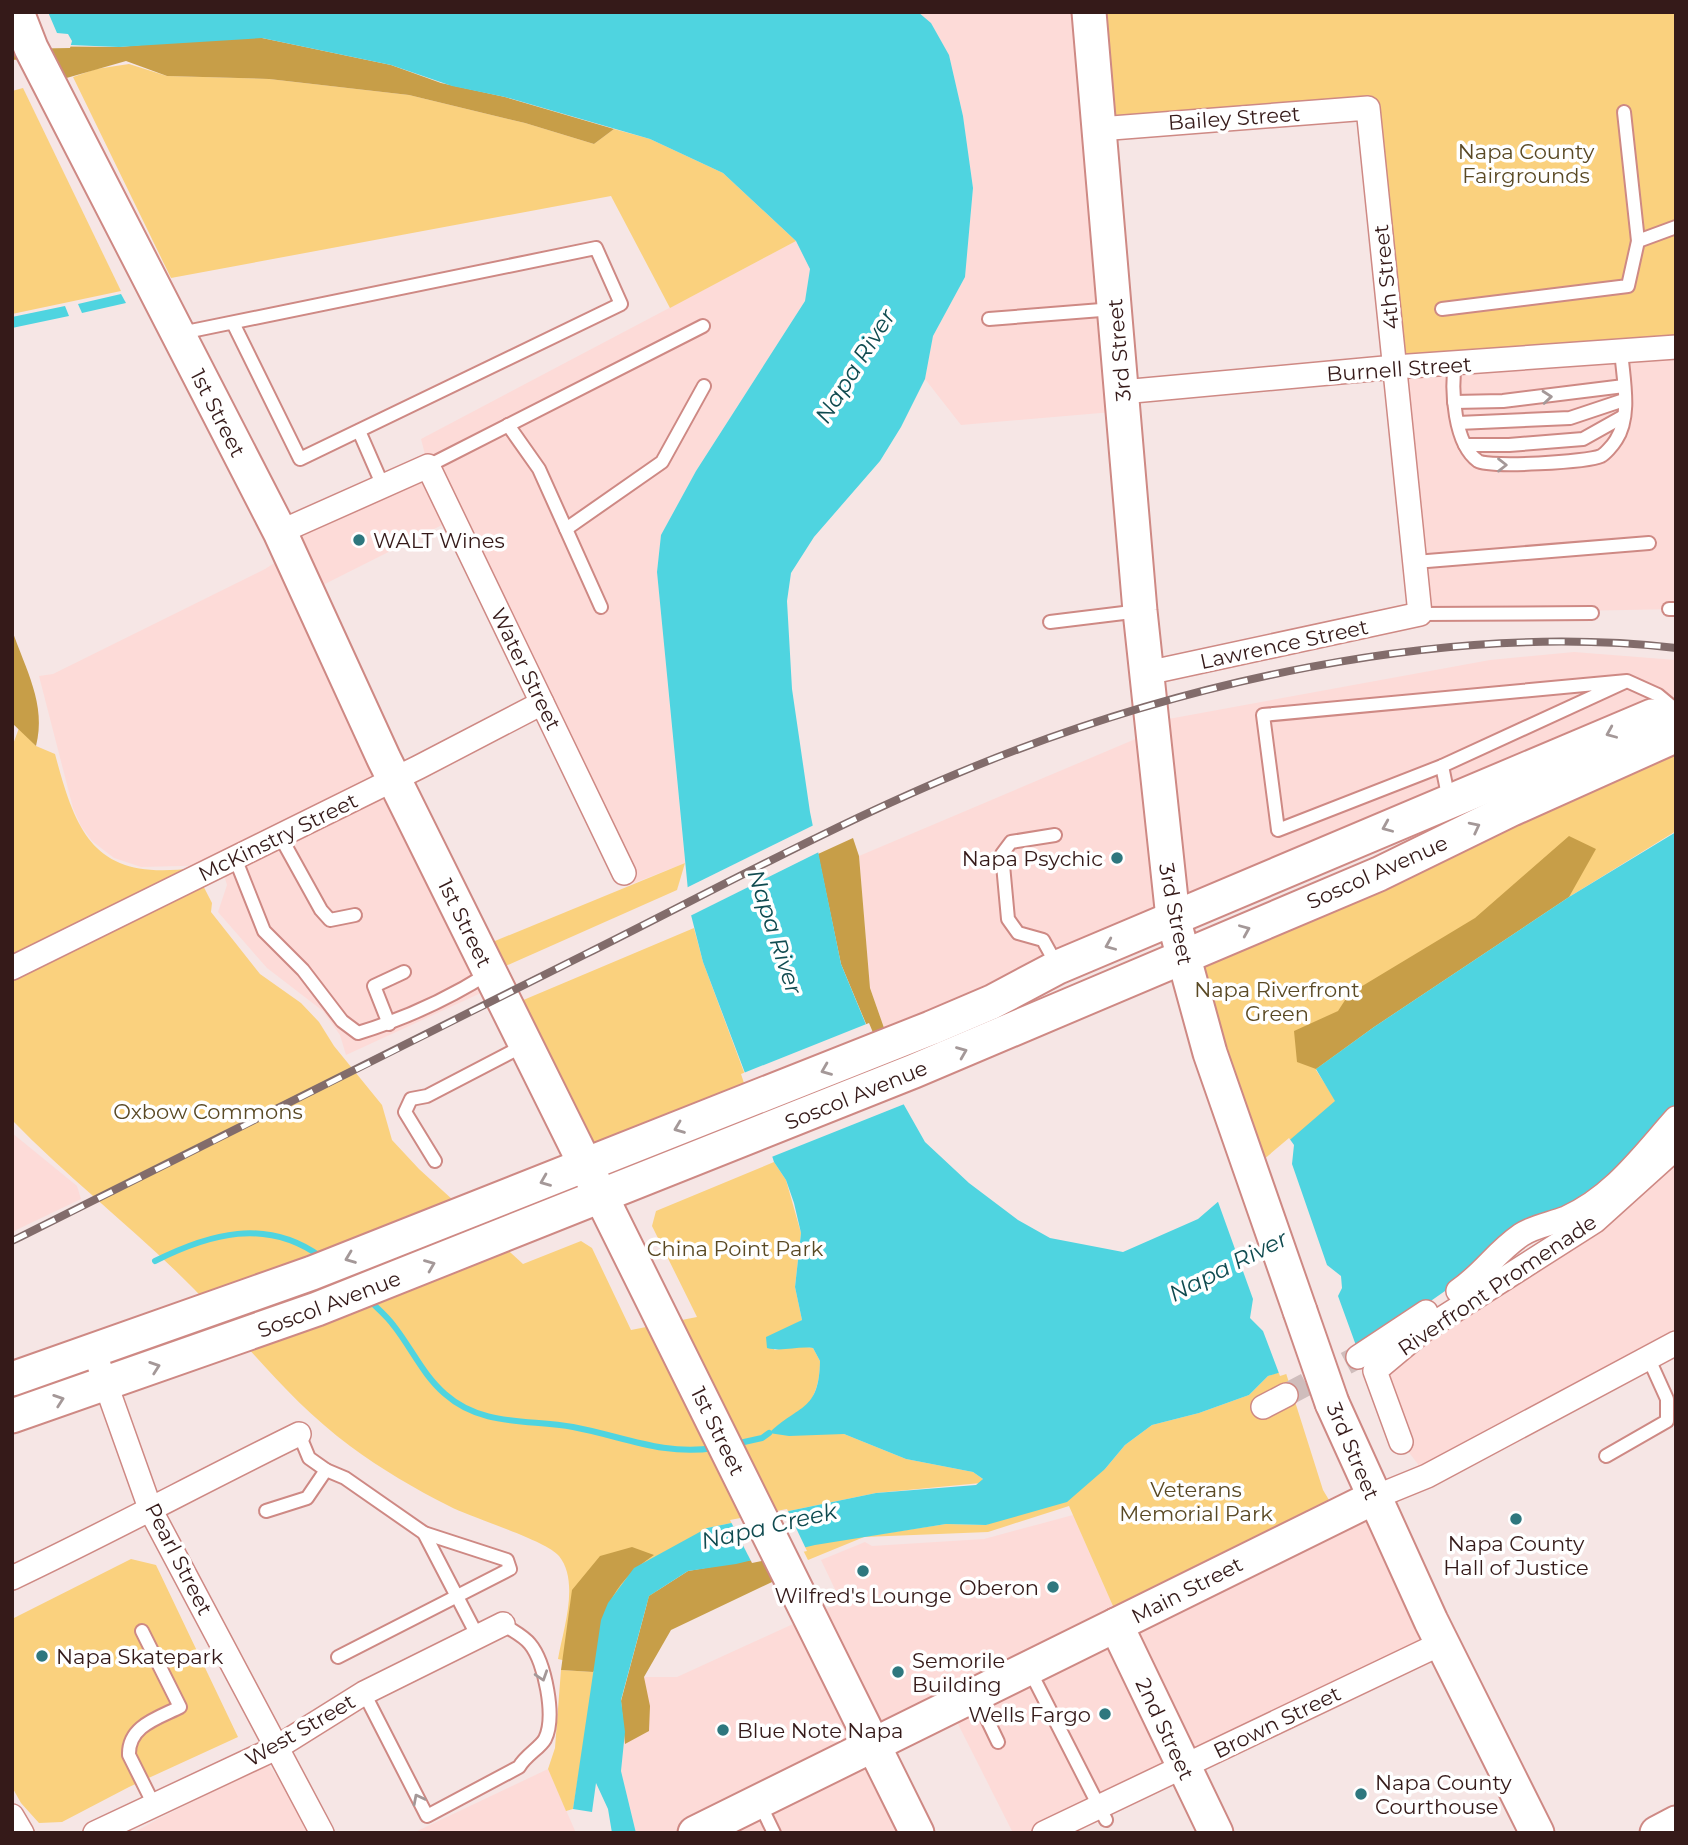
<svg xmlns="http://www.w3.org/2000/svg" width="1688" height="1845" viewBox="0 0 1688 1845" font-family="Montserrat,sans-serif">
  <rect width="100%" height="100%" fill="#f6e6e5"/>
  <g fill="#fddbd8">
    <path d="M918,12H1089L1124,411L961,425L925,379L933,336L965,277L973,188L963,116L949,55L931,23Z"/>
    <path d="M796,241L810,269L805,301L696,471L661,535L657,572L685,863L629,885L454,519L309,592L496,986L346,1055L340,1035L323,1011L267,968L218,912L227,885L221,865L141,867L114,858L92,841L81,826L73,808L39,676L53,674L265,569L290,553L280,532L428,466L421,439Z"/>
    <path d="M1676,347V609L1420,614L1395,367Z"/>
    <path d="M1574,652L1676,660V703L890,1045L870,988L859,856L1152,732V722L1490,660Z"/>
    <path d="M12,1133L77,1186L81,1199L12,1232Z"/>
    <path d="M1676,1148V1343L1427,1476L1401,1442L1375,1371Z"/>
    <path d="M1373,1498L1442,1643L1044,1833H1013L959,1726L953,1707L875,1746L917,1833H636L621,1771L625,1732L644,1677H677L841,1602L821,1560L865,1542L872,1546L984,1539L1073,1515L1120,1622Z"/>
    <path d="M268,1764L316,1833H133L158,1819Z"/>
    <path d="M548,1769L576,1833H413Z"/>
  </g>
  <g fill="#fad17e">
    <path d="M1089,12H1676V347L1395,367L1368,108L1099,129Z"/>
    <path d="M129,64L167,76L269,79L409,95L525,123L594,144L614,129L650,139L723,173L796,241L670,308L611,196L171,278L73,77L96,69Z"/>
    <path d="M23,88L121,291L12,314V91Z"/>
    <path d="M19,728L36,746L55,754C77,837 96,881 194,868L212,903L211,912L260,974L301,1003L319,1022L334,1046L382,1105L392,1140L419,1169L523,1264L581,1241L592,1248L631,1330L697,1317L652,1226L656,1211L774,1162L786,1180L801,1233L795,1287L802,1320L788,1328L774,1350L799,1346L813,1348L820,1361C820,1383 814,1407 792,1417C783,1422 777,1425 770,1433L844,1434L906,1459L973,1472L983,1479L981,1483L876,1493L707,1528L596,1668L573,1809L566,1811L548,1769L555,1748L561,1670L593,1672L595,1668L558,1659C563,1630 580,1582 559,1556C546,1540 474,1519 449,1506C415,1489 381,1469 350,1446C288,1400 247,1344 194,1289C136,1230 70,1180 12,1120V747Z"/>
    <path d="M1676,739V831L1569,897L1374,1027L1316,1070L1336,1101L1253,1175L1182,957Z"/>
    <path d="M685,863L677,890L490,973L478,948Z"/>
    <path d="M694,928L703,962L754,1099L586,1164L507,1007Z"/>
    <path d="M1285,1370L1323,1490L1338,1515L1120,1622L1069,1506L988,1532L864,1537L808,1560L801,1546L946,1524L986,1525L1105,1469L1125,1445L1152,1425L1199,1413L1249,1395L1268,1376Z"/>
    <path d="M131,1559L156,1565L238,1737L129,1787L62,1822L39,1823L21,1803L12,1787V1619Z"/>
  </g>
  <g fill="#c79e48">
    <path d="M219,38H262L391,65L441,83L505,97L614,129L594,144L525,123L409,95L269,79L167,76L126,61L49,83L36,58L12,60V46L119,47Z"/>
    <path d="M12,630C25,668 47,705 36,746L12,723Z"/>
    <path d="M1569,836L1596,849L1569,897L1374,1027L1316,1069L1297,1062L1294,1031L1338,1011L1349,994L1475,918Z"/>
    <path d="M853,838L859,856L870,988L890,1045L877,1050L841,964L818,854Z"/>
    <path d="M632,1547L654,1555C609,1585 600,1616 596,1668L593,1672L561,1670L572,1590L600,1556Z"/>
    <path d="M779,1555L789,1574L671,1630L644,1677L650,1706L649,1731L625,1744L621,1701L649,1596L688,1571Z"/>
  </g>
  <g fill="#4fd4e0">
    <path d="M12,12H918L931,23L949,55L963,116L973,188L965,277L933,336L925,379L901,427L880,461L814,537L791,573L787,601L792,689L810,812L841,964L886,1073L925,1142L969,1183L1018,1220L1050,1238L1123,1252L1198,1219L1335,1101L1316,1069L1374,1027L1569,897L1676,832V1112L1619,1169L1368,1345L1268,1376L1249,1395L1199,1413L1152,1425L1125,1445L1105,1469L1067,1502L986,1525L946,1524L815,1545L736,1564L688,1571L649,1596L621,1700L625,1732L621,1771L636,1833H612L608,1809L596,1783L592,1812L573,1809L601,1620L608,1603L634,1568L707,1528L876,1493L976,1485L983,1479L973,1472L906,1459L844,1434L789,1436L769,1433C799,1404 819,1412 820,1361L813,1348C797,1346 782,1352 767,1348L766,1337L802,1320L795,1287L801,1233L794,1203L786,1180L774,1162L745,1073L703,962L690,911L657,572L661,535L696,471L805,301L810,269L796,241L723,173L650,139L505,97L452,86L391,65L262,38L119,47L70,45Z"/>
    <path d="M121,294L126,303L82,313L78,304Z"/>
    <path d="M65,306L69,316L12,328V317Z"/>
  </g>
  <g fill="#f6e6e5">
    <path d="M12,12H48L57,33L68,34L72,41L70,48L12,49Z"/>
    <path d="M816,824L821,851L688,917L684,889Z"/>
    <path d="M869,1023L889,1071L907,1103L769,1158L741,1074Z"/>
    <path d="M1289,1138L1294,1145L1292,1164L1327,1265L1341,1276L1342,1288L1338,1296L1358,1351L1280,1376L1263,1331L1250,1318L1253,1299L1217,1199Z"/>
    <path d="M787,1509L807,1551L752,1563L730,1520Z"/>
  </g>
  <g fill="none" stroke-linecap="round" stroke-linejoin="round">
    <g stroke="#4fd4e0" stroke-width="6">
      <path d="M155,1261C209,1234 266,1217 321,1257"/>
      <path d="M368,1299C377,1308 387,1316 394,1326C412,1349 423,1375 445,1394C482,1427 529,1419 573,1427C622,1436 663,1456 714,1448"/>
      <path d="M735,1444L762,1438L769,1433"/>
    </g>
    <path stroke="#cfbdbc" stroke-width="23" stroke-dasharray="23 11" stroke-linecap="butt" d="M1286,1395L1358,1357"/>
    <defs>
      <g id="lane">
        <path d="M1624,112L1638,241"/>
        <path d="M1442,309L1628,286L1638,241L1676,227"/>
        <path d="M989,319L1114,309"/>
        <path d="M181,333L596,248L621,304L300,459L233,323"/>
        <path d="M1455,365C1451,390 1454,444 1478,461C1489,468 1588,462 1601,456C1605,454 1613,445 1616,440C1632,416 1623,378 1621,350"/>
        <path d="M1454,402L1503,401L1624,386"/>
        <path d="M1458,423L1570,418L1624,400"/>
        <path d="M508,425L539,469L601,607"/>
        <path d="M359,431L383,486"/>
        <path d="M1465,445H1509L1583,439L1624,416"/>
        <path d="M428,466L703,326"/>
        <path d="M566,529L662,462L704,386"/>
        <path d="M1415,562L1649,543"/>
        <path d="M1669,609H1676"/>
        <path d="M1420,614L1592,613"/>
        <path d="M1050,622L1140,611"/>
        <path d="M1627,681L1442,766L1278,830L1263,715L1627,681L1658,695L1676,710"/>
        <path d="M1442,766L1449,800"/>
        <path d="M1055,835L1011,842L1002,854L1008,919L1018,933L1043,940L1058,967"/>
        <path d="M280,836L321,910L330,920L355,915"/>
        <path d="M235,858L264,931L303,970L342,1021L358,1033C404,1019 448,999 489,973"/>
        <path d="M389,1024L374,986L404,972"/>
        <path d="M435,1161L405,1112L411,1099L427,1096L525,1045"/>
        <path d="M1606,1456L1667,1421V1399L1648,1357"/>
        <path d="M326,1470L345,1478L424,1533L507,1560L510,1569L338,1657"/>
        <path d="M266,1511L307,1498L326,1470L309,1458L299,1434"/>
        <path d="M424,1533L478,1637"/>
        <path d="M142,1631L180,1707C158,1718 128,1726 129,1755L154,1805"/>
        <path d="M1029,1669L1106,1820"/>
        <path d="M364,1693L427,1816L519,1767C526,1755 540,1748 545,1739C556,1717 545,1662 530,1644C524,1636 511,1630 503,1624"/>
        <path d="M976,1696L998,1742"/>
        <path d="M759,1802L774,1833"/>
      </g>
      <g id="street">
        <path d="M1099,129L1368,108L1420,614L1147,673"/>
        <path d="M1122,392L1395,367L1676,347"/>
        <path d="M280,532L428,466L624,873"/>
        <path d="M12,968L419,767L542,703"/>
        <path d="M1458,1291C1484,1273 1495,1253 1521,1235C1534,1226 1551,1224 1566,1218C1614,1196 1642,1156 1676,1118"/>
        <path d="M94,1351L151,1511L322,1833"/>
        <path d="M1358,1357L1426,1312"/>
        <path d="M1263,1407L1286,1395"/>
        <path d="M1401,1442L1375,1371L1424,1330L1595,1221L1676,1148"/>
        <path d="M1373,1498L1427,1476L1676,1343"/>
        <path d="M12,1578C109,1532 203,1481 299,1434"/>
        <path d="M12,1816L22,1833"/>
        <path d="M95,1833L276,1748L364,1693L503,1624"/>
        <path d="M1044,1833L1442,1643"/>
      </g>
      <g id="secondary">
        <path d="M17,12L31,48L280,532L384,759L917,1833"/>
        <path d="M1089,12L1140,611L1173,918L1210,1053L1300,1311"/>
        <path d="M12,1379L312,1273L931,1028L992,1002L1058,967L1652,716L1675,725"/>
        <path d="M1332,1403L1431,1621L1537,1833"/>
        <path d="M12,1416L317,1309L914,1071L1379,874L1512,809L1668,739L1676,724"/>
        <path d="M1116,1625L1216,1833"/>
        <path d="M695,1833L1373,1498"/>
        <path d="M1657,1833L1676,1823"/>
      </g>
    </defs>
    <use href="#lane" stroke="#ce8984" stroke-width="16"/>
    <use href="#street" stroke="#ce8984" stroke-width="26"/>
    <use href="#secondary" stroke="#ce8984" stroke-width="37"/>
    <use href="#lane" stroke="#fff" stroke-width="12"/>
    <use href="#street" stroke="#fff" stroke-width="23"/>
    <use href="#secondary" stroke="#fff" stroke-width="33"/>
    <defs>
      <path id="rail" d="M12,1241C203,1147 393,1051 584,955C707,894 829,827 956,774C1171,684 1443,621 1676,648"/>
    </defs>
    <use href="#rail" stroke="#826c6b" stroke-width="8"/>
    <use href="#rail" stroke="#fff" stroke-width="5" stroke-dasharray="16" stroke-linecap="butt"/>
    <defs>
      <path id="secondary-bridge" d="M1300,1311L1332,1403"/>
    </defs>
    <use href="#secondary-bridge" stroke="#ce8984" stroke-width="37" stroke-linecap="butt"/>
    <use href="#secondary-bridge" stroke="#fff" stroke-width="33"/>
  </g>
  <defs><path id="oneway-chevron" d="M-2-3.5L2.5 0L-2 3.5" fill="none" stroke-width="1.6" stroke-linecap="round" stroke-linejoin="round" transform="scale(1.75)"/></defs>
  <g stroke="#a49898">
    <use href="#oneway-chevron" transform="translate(1547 397) rotate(-5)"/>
    <use href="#oneway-chevron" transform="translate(1502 465)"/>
    <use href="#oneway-chevron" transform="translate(1611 733) rotate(157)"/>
    <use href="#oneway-chevron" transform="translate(1387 827) rotate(157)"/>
    <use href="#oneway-chevron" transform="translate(1475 827) rotate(-27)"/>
    <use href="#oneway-chevron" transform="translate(1245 930) rotate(-23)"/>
    <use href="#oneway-chevron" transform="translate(1110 945) rotate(157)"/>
    <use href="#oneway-chevron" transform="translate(962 1052) rotate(-22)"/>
    <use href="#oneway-chevron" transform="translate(826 1070) rotate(158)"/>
    <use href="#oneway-chevron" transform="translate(679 1128) rotate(159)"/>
    <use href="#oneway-chevron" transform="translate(545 1181) rotate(158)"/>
    <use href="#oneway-chevron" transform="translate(350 1258) rotate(159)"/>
    <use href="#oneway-chevron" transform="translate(430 1265) rotate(-22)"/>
    <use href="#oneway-chevron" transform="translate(155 1367) rotate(-19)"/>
    <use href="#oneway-chevron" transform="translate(59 1400) rotate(-19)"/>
    <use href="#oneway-chevron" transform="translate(542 1676) rotate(72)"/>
    <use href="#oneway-chevron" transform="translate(418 1799) rotate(-117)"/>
  </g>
  <g fill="#2e777e" stroke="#fff" stroke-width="2.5">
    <circle cx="359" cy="540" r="7"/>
    <circle cx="1117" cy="858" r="7"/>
    <circle cx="1516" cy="1519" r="7"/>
    <circle cx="863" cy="1571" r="7"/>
    <circle cx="1053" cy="1587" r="7"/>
    <circle cx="42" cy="1656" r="7"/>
    <circle cx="898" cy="1672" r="7"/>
    <circle cx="1105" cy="1714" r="7"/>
    <circle cx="723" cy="1730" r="7"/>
    <circle cx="1361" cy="1794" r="7"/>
  </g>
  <g text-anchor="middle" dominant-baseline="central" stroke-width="7" stroke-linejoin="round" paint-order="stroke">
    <g font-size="21" fill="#351a19" stroke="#fff">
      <text transform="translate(1234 118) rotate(-4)">Bailey Street</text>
      <text transform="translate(1386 277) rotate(-96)">4th Street</text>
      <text transform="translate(1119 350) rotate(-95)">3rd Street</text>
      <text transform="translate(1399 369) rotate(-4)">Burnell Street</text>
      <text transform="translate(218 413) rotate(63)">1st Street</text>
      <text transform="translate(1284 644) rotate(-12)">Lawrence Street</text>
      <text transform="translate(526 669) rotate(64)">Water Street</text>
      <text transform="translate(278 837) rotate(-26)">McKinstry Street</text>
      <text transform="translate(1377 872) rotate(-24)">Soscol Avenue</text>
      <text transform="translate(1176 914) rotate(79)">3rd Street</text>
      <text transform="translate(465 923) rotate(64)">1st Street</text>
      <text transform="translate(856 1095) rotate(-22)">Soscol Avenue</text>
      <text transform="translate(1497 1285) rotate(-34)">Riverfront Promenade</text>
      <text transform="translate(329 1304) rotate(-21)">Soscol Avenue</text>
      <text transform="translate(718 1431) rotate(64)">1st Street</text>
      <text transform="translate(1353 1451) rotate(67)">3rd Street</text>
      <text transform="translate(179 1559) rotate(63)">Pearl Street</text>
      <text transform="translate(1187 1590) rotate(-27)">Main Street</text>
      <text transform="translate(1277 1722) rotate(-26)">Brown Street</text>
      <text transform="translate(1165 1729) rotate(65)">2nd Street</text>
      <text transform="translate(300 1730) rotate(-30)">West Street</text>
    </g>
    <g font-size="21" fill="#5a4924" stroke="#fff">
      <text x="1526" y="151">Napa County<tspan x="1526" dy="24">Fairgrounds</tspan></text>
      <text x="1277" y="989">Napa Riverfront<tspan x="1277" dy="24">Green</tspan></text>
      <text x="208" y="1111">Oxbow Commons</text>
      <text x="735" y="1248">China Point Park</text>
      <text x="1196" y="1489">Veterans<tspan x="1196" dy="24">Memorial Park</tspan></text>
    </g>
    <g font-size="21" fill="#351a19" stroke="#fff" text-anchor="start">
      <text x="373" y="540">WALT Wines</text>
      <text x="1103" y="858" text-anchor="end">Napa Psychic</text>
      <text x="1516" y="1543" text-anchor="middle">Napa County<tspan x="1516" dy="24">Hall of Justice</tspan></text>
      <text x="1039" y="1587" text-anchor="end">Oberon</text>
      <text x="863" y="1595" text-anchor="middle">Wilfred's Lounge</text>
      <text x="56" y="1656">Napa Skatepark</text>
      <text x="912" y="1660">Semorile<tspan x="912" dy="24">Building</tspan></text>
      <text x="1091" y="1714" text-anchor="end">Wells Fargo</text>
      <text x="737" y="1730">Blue Note Napa</text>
      <text x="1375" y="1782">Napa County<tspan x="1375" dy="24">Courthouse</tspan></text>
    </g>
    <g font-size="23" font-style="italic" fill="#104b50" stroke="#fff">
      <text transform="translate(855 366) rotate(-58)">Napa River</text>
      <text transform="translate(775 932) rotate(72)">Napa River</text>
      <text transform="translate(1228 1266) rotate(-27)">Napa River</text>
      <text transform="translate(769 1526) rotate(-13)">Napa Creek</text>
    </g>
  </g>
  <rect width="1688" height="1845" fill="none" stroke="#351a19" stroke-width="28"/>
</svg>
